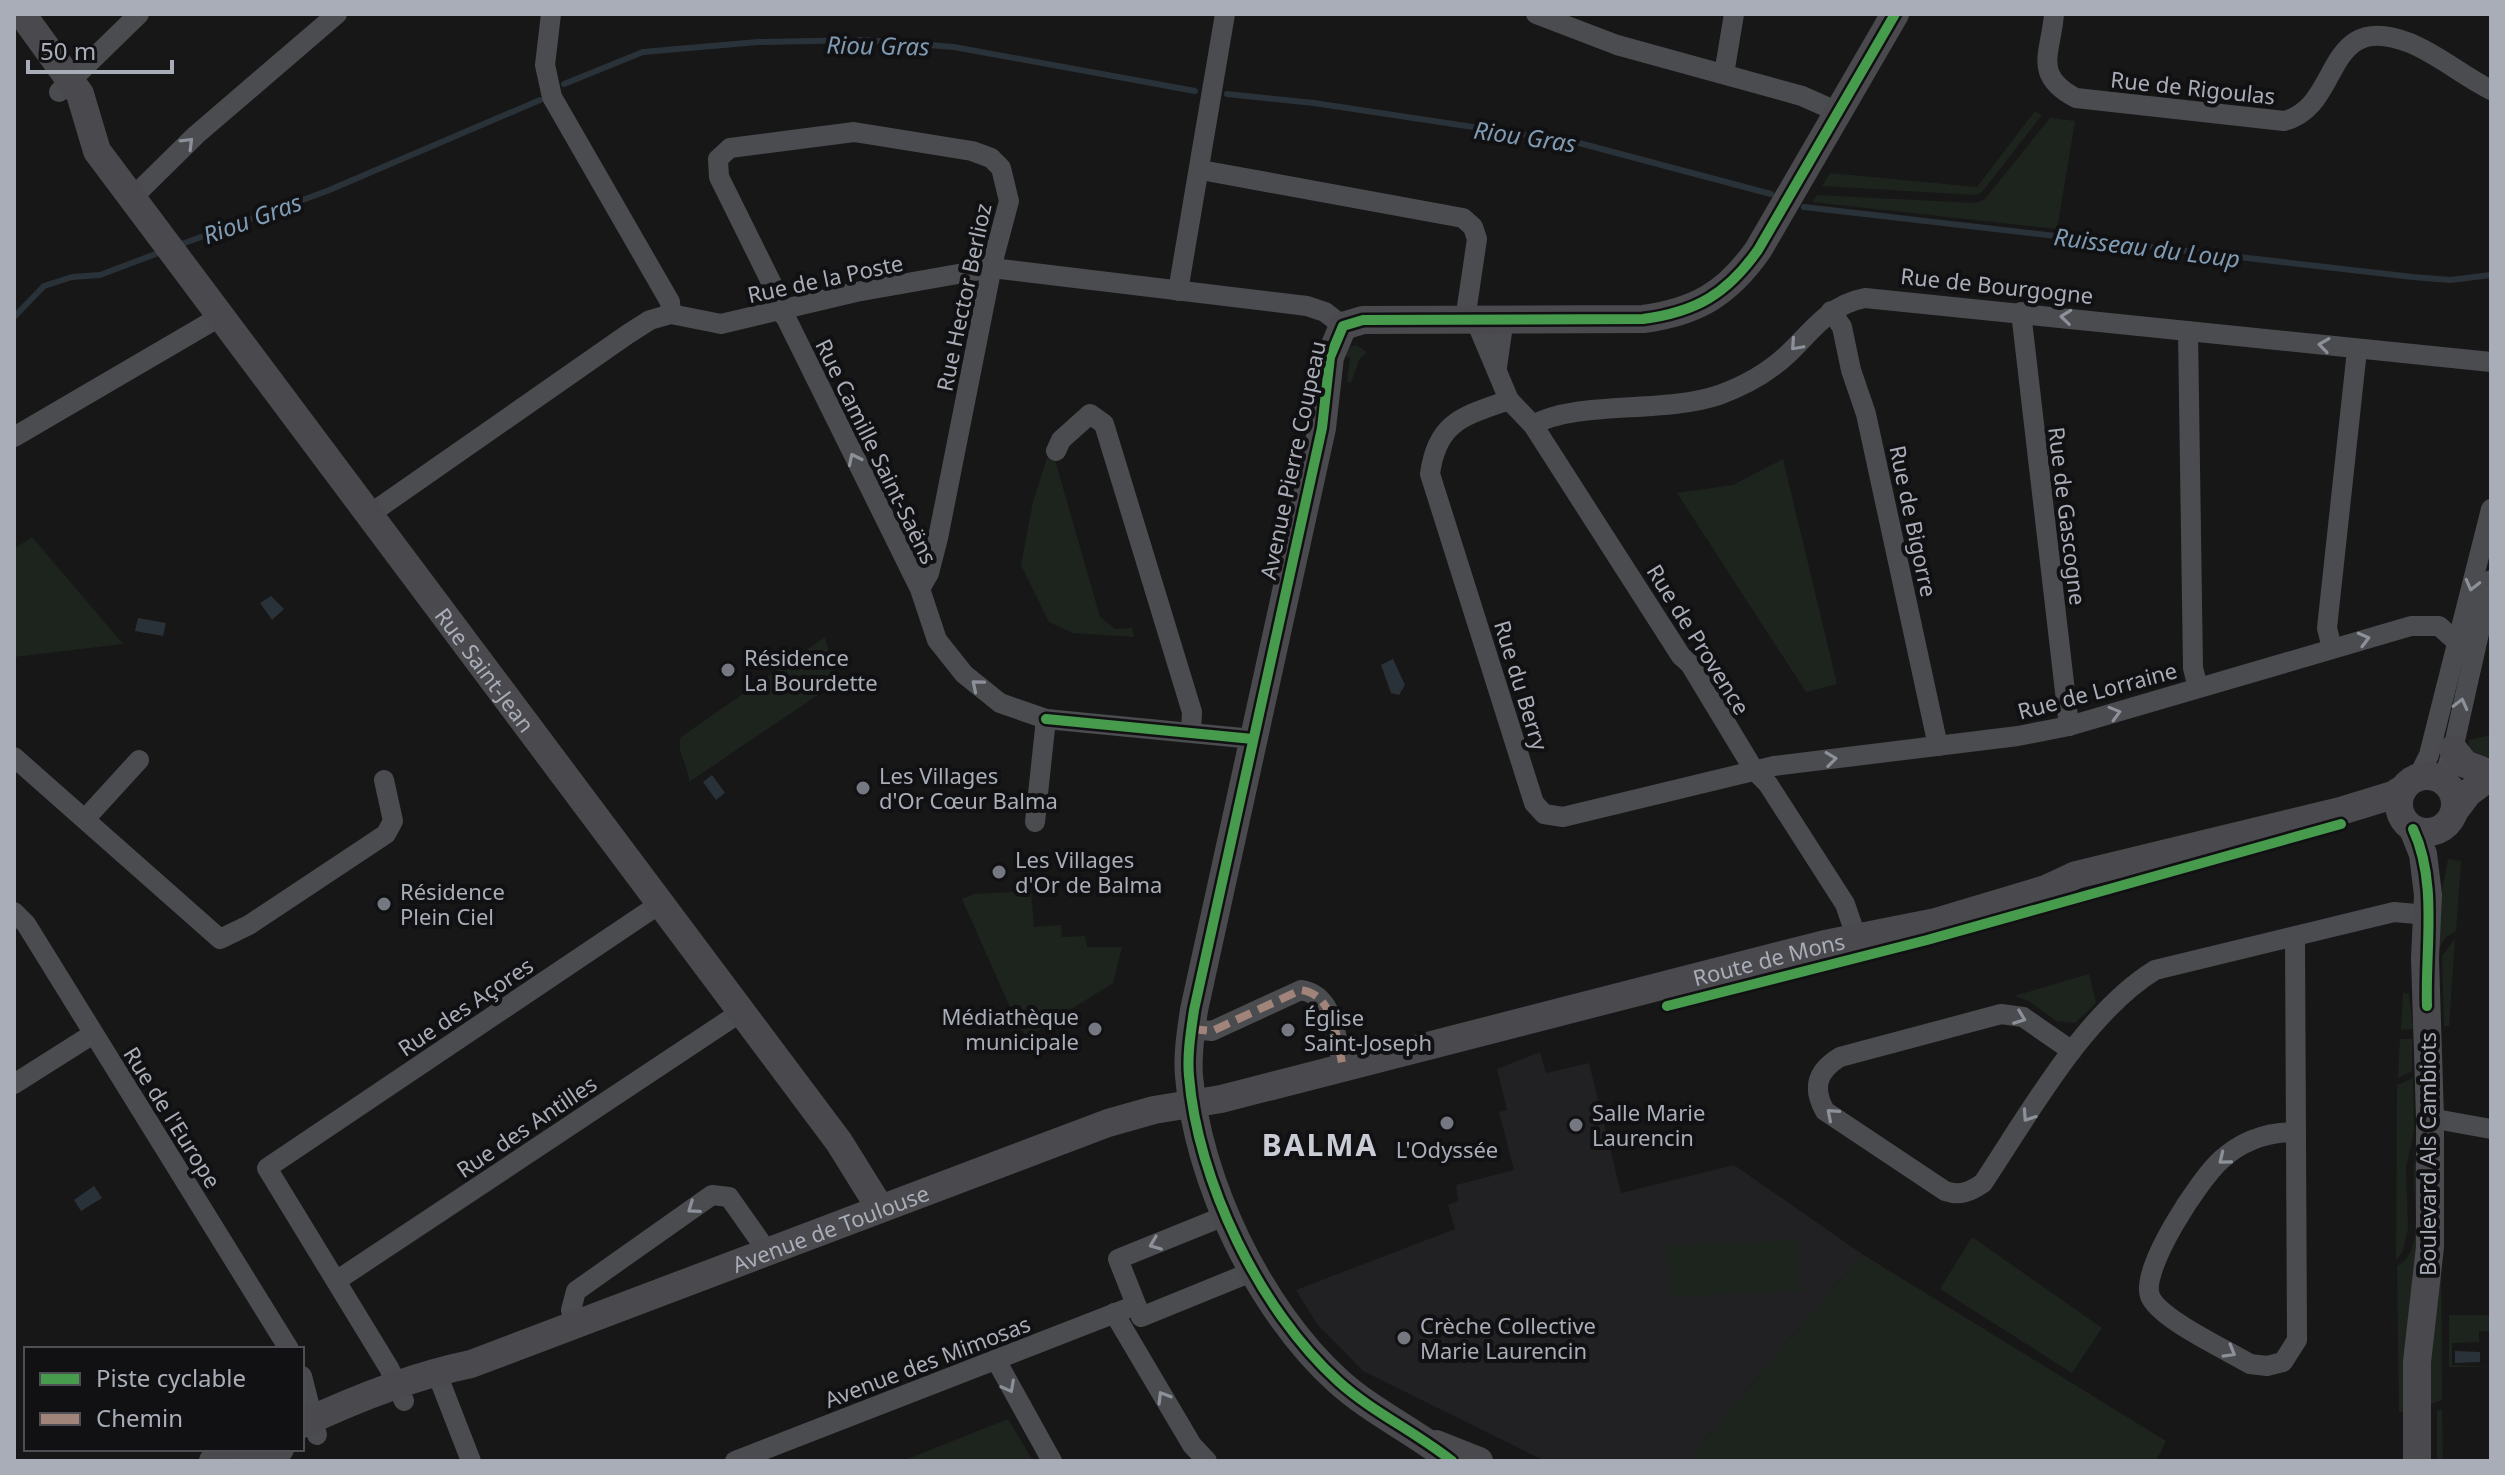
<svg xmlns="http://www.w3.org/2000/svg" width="2505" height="1475" viewBox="0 0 2505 1475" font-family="'Noto Sans',sans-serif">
  <rect width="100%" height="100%" fill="#171717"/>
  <path fill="#212123" d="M1540,1052L1546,1073L1589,1063L1621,1193L1734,1165L1862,1254L1687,1461H1545L1363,1371L1317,1324L1296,1290L1455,1229L1448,1205L1458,1201L1456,1185L1514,1170L1499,1112L1507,1110L1497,1069Z"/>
  <g fill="#1d241e">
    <path d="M2035,111L2042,115L1982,192L1976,195L1822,186L1830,173L1977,187Z"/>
    <path d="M2050,118L2075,121L2057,229L1812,202L1817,195L1976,203L1984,200Z"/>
    <path d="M1356,345L1367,352L1359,360L1351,383L1347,382L1350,358L1346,356L1350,347Z"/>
    <path d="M1047,458L1055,460L1100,617L1115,629L1132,628L1134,637L1073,633L1049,622L1021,565L1033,502Z"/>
    <path d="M1783,459L1837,684L1806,692L1677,493L1733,485Z"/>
    <path d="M32,537L123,644L14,657V549Z"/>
    <path d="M825,637L837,682L689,782C689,766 675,751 681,737Z"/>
    <path d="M2491,735V756L2481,759L2469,748V740Z"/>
    <path d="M2448,859L2461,861L2456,931L2446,937L2436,953L2437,917Z"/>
    <path d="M1031,891L1034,927L1061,925L1062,937L1085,936L1087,947H1122L1113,983L1027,1037L1017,1023L962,899L974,894Z"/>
    <path d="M2455,939L2449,1026H2444L2442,956Z"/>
    <path d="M2089,974L2096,1003L2075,1023L2056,1021L2029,1001L2014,996Z"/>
    <path d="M2403,993L2409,994L2413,1029L2401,1030Z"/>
    <path d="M2400,1039H2412V1071L2398,1078Z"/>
    <path d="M2413,1078L2414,1131L2406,1168L2408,1228L2403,1251L2396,1260L2397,1085Z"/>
    <path d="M2421,1158L2422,1230L2406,1413L2399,1412L2397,1266C2429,1251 2409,1186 2415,1159Z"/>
    <path d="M1972,1237L2102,1328L2072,1373L1940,1289Z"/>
    <path d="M2441,1239L2442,1400L2433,1403L2428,1411V1349Z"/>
    <path d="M1798,1240L1800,1291L1668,1297L1666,1245Z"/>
    <path d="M1862,1254L2166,1441L2156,1461H1687Z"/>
    <path d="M2449,1315H2491V1331H2479V1342L2452,1343V1365L2491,1367H2449Z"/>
    <path d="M2442,1409L2443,1461H2437V1411Z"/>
    <path d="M1008,1419L1033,1461H902Z"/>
  </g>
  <g fill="#2a3239">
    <path d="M271,596L284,609L272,620L260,603Z"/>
    <path d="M138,618L166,623L163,636L135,631Z"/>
    <path d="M1393,659L1405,685L1399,695L1391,693L1381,665Z"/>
    <path d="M712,775L725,793L716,800L703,782Z"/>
    <path d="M94,1186L102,1198L81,1211L74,1200Z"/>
    <path d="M2455,1351L2480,1352V1362L2455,1363Z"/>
  </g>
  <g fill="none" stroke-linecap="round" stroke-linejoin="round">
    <g stroke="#2a3239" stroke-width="6">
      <path d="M564,84L643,52L758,42L865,40L954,47L1195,91"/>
      <path d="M1227,94L1314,103L1579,143L1771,194"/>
      <path d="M1804,207L2413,277L2450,280L2491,275"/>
      <path d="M179,245L327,191L540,100"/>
      <path d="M14,317L44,286L72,277L100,275L161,252"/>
    </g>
    <g stroke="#4b4c50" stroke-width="20">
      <path d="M551,14L545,65L552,97L670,302L671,314"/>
      <path d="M1536,14L1617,45L1802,96L1838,112"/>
      <path d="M2054,14C2051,53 2032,75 2076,98L2284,121C2343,107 2322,8 2410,43C2439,55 2463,76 2491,90"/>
      <path d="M1724,74L1734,14"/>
      <path d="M59,92L139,14"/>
      <path d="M1201,170L1463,218L1473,227L1477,239L1465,320"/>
      <path d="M132,198L196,135L337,14"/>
      <path d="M1178,291L1225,14"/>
      <path d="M1831,311L1842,327L1851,370L1866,414L1938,746"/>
      <path d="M2021,312L2069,726"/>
      <path d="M1479,319L1480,331L1509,400L1533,425L1681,656L1690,664L1754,770L1768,784L1845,904L1857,939"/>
      <path d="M2188,331L2193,668L2198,688"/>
      <path d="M1497,367L1504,318"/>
      <path d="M1509,400C1464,416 1437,421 1430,474L1534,803L1544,814L1563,817L1774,766L2018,736L2069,726L2411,626H2439L2458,643"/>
      <path d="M1533,425C1576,400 1663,414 1719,395C1744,386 1769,372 1788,354C1813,330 1829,305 1865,298L2491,362"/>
      <path d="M14,437L221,316"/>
      <path d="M1056,451L1061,440L1090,414L1104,424L1192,712L1191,732"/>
      <path d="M370,514L628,334L650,320L671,314L721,324L856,292L992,268L1307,306L1325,312L1343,326"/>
      <path d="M920,589L929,573L938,538L993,261L1009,201L1001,168L991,158L972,151L854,132L730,148L718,159L719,177L772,284L774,304L786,318L920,589L937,640L964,674L1000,703L1046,719L1253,739"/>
      <path d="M2332,648L2327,628L2357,350"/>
      <path d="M14,757L220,939L249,925L386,834L393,821L384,780"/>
      <path d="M2418,777L2429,755L2491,509"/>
      <path d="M2443,780L2453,749L2491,580"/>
      <path d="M86,818L139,760"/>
      <path d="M1035,822L1046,719"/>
      <path d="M14,912L26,924L289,1349"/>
      <path d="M1191,1029L1212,1031L1301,990C1335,995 1336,1039 1343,1067"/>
      <path d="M2072,1051L2023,1017L2001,1014L1840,1057C1817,1071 1812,1088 1825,1111L1945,1191C1960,1196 1970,1192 1983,1183C2029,1114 2084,1014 2155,970L2394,912L2427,915"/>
      <path d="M14,1084L93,1034"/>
      <path d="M2430,1118L2491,1129"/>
      <path d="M2295,1132C2268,1132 2242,1141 2222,1159C2200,1178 2140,1269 2150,1296C2159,1319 2227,1350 2250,1364L2267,1366L2283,1362L2297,1340L2295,937"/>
      <path d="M1227,1215L1118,1259L1141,1317L1254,1271"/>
      <path d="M336,1281L741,1012"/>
      <path d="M1114,1313L1192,1445L1207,1461"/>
      <path d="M575,1325L571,1310L576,1291L712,1195L729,1197L767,1251"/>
      <path d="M996,1360L1052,1461"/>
      <path d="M436,1371L471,1461"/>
      <path d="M302,1376L317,1435"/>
      <path d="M404,1401L389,1368L267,1168L661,903"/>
      <path d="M735,1461L1136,1305"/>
    </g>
    <g stroke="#4a4a4e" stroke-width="28">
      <path id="s1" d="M22,14L80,94L97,151L839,1142L880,1208"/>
      <path d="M2453,749L2465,764L2489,773"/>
      <circle cx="2427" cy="804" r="28"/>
      <path d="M2456,809L2468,793L2491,776"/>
      <path d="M2413,829L2423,854L2428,895L2425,958L2430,1118V1247L2417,1362V1461"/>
      <path id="s2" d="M302,1424C355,1399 413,1376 471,1364L1108,1123L1154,1110L1221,1099L1825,944L1936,922L2046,889L2076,875L2344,810L2393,795L2404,788"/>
      <path d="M1436,1444L1479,1461"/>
      <path d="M213,1461L244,1449"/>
      <path d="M251,1461L280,1449"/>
      <path d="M1452,1461C1416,1432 1372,1412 1338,1381C1260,1311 1197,1180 1189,1076C1187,1054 1191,1031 1194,1010L1322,428L1330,357L1343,326L1363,320L1643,319C1696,312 1727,294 1758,250L1895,14"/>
    </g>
    <path stroke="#a18479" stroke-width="8" stroke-dasharray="16 8" stroke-linecap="butt" d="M1191,1029L1212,1031L1301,990C1335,995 1336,1039 1343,1067"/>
    <defs>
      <g id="cycleway">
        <path d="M1046,719L1253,739"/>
        <path d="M2413,829C2438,882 2425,948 2427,1006"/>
        <path d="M1667,1006L1927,940L2341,824"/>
        <path d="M1452,1461C1416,1432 1372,1412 1338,1381C1260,1311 1197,1180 1189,1076C1187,1054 1191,1031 1194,1010L1322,428L1330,357L1343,326L1363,320L1643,319C1696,312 1727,294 1758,250L1895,14"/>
      </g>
    </defs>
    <use href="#cycleway" stroke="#111113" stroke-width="15"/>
    <use href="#cycleway" stroke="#469c4c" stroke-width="10"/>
  </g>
  <defs><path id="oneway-chevron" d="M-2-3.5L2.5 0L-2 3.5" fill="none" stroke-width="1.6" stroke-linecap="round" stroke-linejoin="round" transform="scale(2)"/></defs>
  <g stroke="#8c9099">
    <use href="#oneway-chevron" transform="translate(188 143) rotate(-45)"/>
    <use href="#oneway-chevron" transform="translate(2066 317) rotate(-174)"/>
    <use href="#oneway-chevron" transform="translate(1796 345) rotate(132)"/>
    <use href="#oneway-chevron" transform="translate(2324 345) rotate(-172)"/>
    <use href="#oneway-chevron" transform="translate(854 459) rotate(-116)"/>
    <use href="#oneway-chevron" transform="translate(2472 585) rotate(104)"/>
    <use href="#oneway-chevron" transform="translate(2364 639) rotate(-15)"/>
    <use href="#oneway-chevron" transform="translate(977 685) rotate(-140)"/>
    <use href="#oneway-chevron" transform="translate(2461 704) rotate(-76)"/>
    <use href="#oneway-chevron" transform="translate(2115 713) rotate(-16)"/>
    <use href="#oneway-chevron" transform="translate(1831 759) rotate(-7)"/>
    <use href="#oneway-chevron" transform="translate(2020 1018) rotate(21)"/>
    <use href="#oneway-chevron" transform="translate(1832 1114) rotate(-139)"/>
    <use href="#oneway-chevron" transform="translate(2028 1116) rotate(124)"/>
    <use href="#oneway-chevron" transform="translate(2224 1159) rotate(141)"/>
    <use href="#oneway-chevron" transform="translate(693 1208) rotate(145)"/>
    <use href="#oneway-chevron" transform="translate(1155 1244) rotate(158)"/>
    <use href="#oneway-chevron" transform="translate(2230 1352) rotate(30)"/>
    <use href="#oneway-chevron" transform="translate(1009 1387) rotate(62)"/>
    <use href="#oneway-chevron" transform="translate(1163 1397) rotate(-121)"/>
  </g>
  <g fill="#757880" stroke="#111113" stroke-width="3">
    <circle cx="728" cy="670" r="8"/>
    <circle cx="863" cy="788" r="8"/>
    <circle cx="999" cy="872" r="8"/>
    <circle cx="384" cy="904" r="8"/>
    <circle cx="1095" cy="1029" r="8"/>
    <circle cx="1288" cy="1030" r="8"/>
    <circle cx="1447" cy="1123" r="8"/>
    <circle cx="1576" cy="1125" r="8"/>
    <circle cx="1404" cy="1338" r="8"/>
  </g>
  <g text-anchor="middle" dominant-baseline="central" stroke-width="8" stroke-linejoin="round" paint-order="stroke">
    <g font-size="22" fill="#a8adb8" stroke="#111113">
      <text transform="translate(2193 87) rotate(6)">Rue de Rigoulas</text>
      <text transform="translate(825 278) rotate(-12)">Rue de la Poste</text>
      <text transform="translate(1997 285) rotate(6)">Rue de Bourgogne</text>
      <text transform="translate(963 297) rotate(-78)">Rue Hector Berlioz</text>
      <text transform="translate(877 451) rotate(64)">Rue Camille Saint-Saëns</text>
      <text transform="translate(1292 460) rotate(-78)">Avenue Pierre Coupeau</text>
      <text transform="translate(2068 516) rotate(83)">Rue de Gascogne</text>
      <text transform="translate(1914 521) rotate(78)">Rue de Bigorre</text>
      <text transform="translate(1699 639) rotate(58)">Rue de Provence</text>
      <text stroke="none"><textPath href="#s1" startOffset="806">Rue Saint-Jean</textPath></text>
      <text transform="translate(1522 685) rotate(73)">Rue du Berry</text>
      <text transform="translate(2097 690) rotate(-15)">Rue de Lorraine</text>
      <text stroke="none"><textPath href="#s2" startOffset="1542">Route de Mons</textPath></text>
      <text transform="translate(465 1006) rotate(-34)">Rue des Açores</text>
      <text transform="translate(173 1117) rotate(58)">Rue de l'Europe</text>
      <text transform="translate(526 1126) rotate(-34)">Rue des Antilles</text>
      <text transform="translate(2427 1154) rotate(-90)">Boulevard Als Cambiots</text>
      <text stroke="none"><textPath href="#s2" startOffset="564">Avenue de Toulouse</textPath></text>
      <text transform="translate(927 1361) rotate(-21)">Avenue des Mimosas</text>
    </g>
    <g font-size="22" fill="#a8adb8" stroke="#111113" text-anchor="start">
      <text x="744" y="657">Résidence<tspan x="744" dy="25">La Bourdette</tspan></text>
      <text x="879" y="775">Les Villages<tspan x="879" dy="25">d'Or Cœur Balma</tspan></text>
      <text x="1015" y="859">Les Villages<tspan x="1015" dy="25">d'Or de Balma</tspan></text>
      <text x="400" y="891">Résidence<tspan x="400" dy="25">Plein Ciel</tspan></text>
      <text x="1079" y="1016" text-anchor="end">Médiathèque<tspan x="1079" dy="25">municipale</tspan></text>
      <text x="1304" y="1017">Église<tspan x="1304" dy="25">Saint-Joseph</tspan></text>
      <text x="1592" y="1112">Salle Marie<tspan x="1592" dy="25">Laurencin</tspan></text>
      <text x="1447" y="1149" text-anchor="middle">L'Odyssée</text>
      <text x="1420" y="1325">Crèche Collective<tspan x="1420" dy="25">Marie Laurencin</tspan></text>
    </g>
    <g font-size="24" font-style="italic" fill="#7f9bb3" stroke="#111113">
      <text transform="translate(878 45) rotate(1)">Riou Gras</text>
      <text transform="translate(1525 136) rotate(8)">Riou Gras</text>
      <text transform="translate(252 218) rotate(-20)">Riou Gras</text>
      <text transform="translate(2147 247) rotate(7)">Ruisseau du Loup</text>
    </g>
    <g font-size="30" font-weight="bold" letter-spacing="2" fill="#c9ccd4" stroke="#111113">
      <text x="1320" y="1144">BALMA</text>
    </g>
  </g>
  <rect width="2505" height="1475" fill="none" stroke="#a8adb8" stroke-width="32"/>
  <rect x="24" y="1347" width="280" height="104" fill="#111113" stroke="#4d4f55" stroke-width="2"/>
  <rect x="40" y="1373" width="40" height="12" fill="#469c4c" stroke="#4d4f55" stroke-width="2"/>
  <text x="96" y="1387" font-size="24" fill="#a8adb8">Piste cyclable</text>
  <rect x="40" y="1413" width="40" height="12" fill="#a18479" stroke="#4d4f55" stroke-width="2"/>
  <text x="96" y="1427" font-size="24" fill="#a8adb8">Chemin</text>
  <path d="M28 60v12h144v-12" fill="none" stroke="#a8adb8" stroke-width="4"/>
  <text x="40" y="60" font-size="24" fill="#a8adb8" stroke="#111113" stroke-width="6" paint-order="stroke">50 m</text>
</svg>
